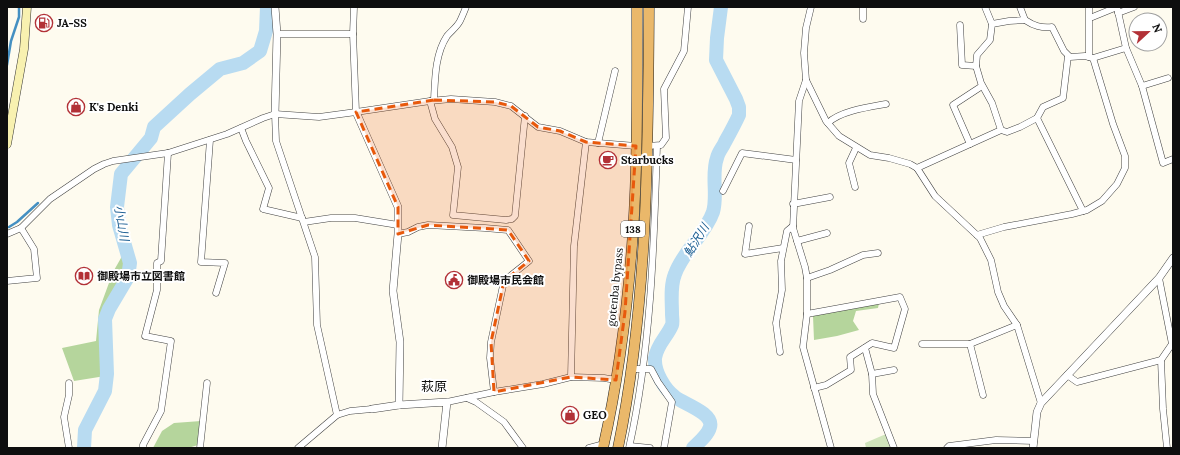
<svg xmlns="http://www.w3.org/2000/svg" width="1180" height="455" viewBox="0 0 1180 455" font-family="Lora,'Noto Sans JP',serif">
  <rect width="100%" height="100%" fill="#fefbef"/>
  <path fill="#d1e5bc" d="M886,434L892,448H866L865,443Z"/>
  <g fill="#b5d59c">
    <path d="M121,204L130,244L133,275L107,322L112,378L99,377L74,381L62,348L96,341L99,310L113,272L121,258Z"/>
    <path d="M879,303L878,308L856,311L853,321L859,330L837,336L814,340L813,316Z"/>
    <path d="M201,421L198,445L188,448H153L162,431L174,423Z"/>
  </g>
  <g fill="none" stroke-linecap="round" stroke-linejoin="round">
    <g stroke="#4590c2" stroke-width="2.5">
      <path d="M7,65L11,41L19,17V7"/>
      <path d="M9,227L17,222L38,203"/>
    </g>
    <g stroke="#b8dbf1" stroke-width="14">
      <path d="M84,448L85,430L105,391L107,374L105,319L109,309L128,277L130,263L119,225L117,207L121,174L151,138L154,127L190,94L220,69L243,63L260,51L266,31L267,7"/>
      <path d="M693,448C699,442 708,435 710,427C714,413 684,404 675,397C664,389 654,371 655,358C657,344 667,337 672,325C673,322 672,317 672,314C672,301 670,286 675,274C683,251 705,235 713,212C718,196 711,174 717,158C718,152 723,147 725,142C730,133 735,124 739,115V107L736,99L716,60L717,38L721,7"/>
    </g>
    <defs>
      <g id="minor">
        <path d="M354,7L353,34L356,112"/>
        <path d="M811,7L806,28L804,53L806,80L826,121L839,136L870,155L889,158L910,164L917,168L935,196L980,238L991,260L998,292L1004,306L1017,325L1041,403"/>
        <path d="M985,7L992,24"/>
        <path d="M1089,7V57"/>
        <path d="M1117,7L1126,48L1142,86L1168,78"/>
        <path d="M1118,13L1134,7"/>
        <path d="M1090,18L1117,7"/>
        <path d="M863,19V7"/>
        <path d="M1025,20C1034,26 1041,28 1052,27L1064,51L1070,57L1085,56L1093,58L1126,48"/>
        <path d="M960,25L962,65L976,66"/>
        <path d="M277,34H353"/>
        <path d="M806,80L799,101L793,228L805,267L807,278V314L803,347L831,448"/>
        <path d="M1142,86L1163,163L1173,159"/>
        <path d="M434,100C435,79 435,54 447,36C451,31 457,27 460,21C462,17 464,12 466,7"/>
        <path d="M430,101L435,119L452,147L458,167L453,215L506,220L512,219L515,216L525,116"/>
        <path d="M275,114L276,141L315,257L317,325L337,415"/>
        <path d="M1037,118L1083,211"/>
        <path d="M828,123C840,111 869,107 886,104"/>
        <path d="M241,128L246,141L269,188L263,209L302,218"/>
        <path d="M1001,130L992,103L981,83L976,66L977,55L990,40L992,24L1009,21L1025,20L1020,7"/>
        <path d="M210,140L201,262L225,263L216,293"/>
        <path d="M598,143L615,71"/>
        <path d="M970,144L953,105L982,86"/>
        <path d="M648,146L661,145L666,138L664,89L684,51L688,7"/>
        <path d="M917,168L1001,130L1007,132L1020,127L1037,118L1043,107L1063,98L1068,56"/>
        <path d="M855,187L849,163L856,148"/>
        <path d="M723,191L742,153L796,160"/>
        <path d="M793,204L830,197"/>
        <path d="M304,222L331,218H355L398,225"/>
        <path d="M749,226L745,254L783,248"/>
        <path d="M7,234L21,228L50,199L94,169L104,164L113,161L168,153L227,134L263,118L275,114L319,117L356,112L430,101L451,99L495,102L511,106L538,127L560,131L586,142L636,146"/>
        <path d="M398,234L408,232L418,227L428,225L485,228L508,230L529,261L504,281L491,342L490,358L494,392"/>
        <path d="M977,235L1004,227L1072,214L1087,210L1102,201L1117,184L1125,168V156L1113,124L1093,58"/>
        <path d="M797,241L827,233"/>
        <path d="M807,278L830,270L863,255L878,253"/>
        <path d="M1159,278L1172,344L1161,360L1163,409L1167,448"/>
        <path d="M7,281L37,278L34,249L21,228"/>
        <path d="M807,314L900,297L905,309L894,348L872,343L850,357L851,370L826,385L814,388"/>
        <path d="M922,344H970L1017,325"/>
        <path d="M970,344L983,395"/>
        <path d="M865,348L872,374L873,394L894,448"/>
        <path d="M780,352L776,323L782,290L781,261L787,231L793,226"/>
        <path d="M631,369H651L658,382L672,402L664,448"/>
        <path d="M872,374L894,370"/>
        <path d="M1067,375L1077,382L1161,360"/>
        <path d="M571,377L574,246L586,142"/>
        <path d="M69,383V395L64,417L69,448"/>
        <path d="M467,398L476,402L504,422L523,448"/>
        <path d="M447,402L494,392L543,384L571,377L604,378L616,380"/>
        <path d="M630,446L650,448"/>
        <path d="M143,448V445L161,411L171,341L145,336L157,290V263L161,261L168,153"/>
        <path d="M200,448L207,383"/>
        <path d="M298,448L337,415L350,411L372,409"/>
        <path d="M589,448L604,444"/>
        <path d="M629,448C651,349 654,247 657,146"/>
        <path d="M947,448L949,446L996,440L1034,441"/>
      </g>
      <g id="tertiary">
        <path d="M275,7L277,34L275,114"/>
        <path d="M356,112L398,207V234L393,291L400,342L399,405"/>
        <path d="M372,409L399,405L447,402L442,448"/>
        <path d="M1033,448L1037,412L1041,403L1159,278L1173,258"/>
      </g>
      <path id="secondary" d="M7,144L24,49L27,7"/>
      <g id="trunk">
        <path d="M603,448C619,377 628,304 633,232C638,158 637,81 637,7"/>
        <path d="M618,448C648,303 648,154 649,7"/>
      </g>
    </defs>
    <use href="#minor" stroke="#414141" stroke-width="7"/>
    <use href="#tertiary" stroke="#414141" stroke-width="8"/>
    <use href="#secondary" stroke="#303030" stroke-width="9"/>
    <use href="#trunk" stroke="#1f1f1f" stroke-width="11"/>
    <use href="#minor" stroke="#fff" stroke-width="6"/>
    <use href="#tertiary" stroke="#fff" stroke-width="7"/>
    <use href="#secondary" stroke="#f8f1b0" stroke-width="8"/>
    <use href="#trunk" stroke="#eab86a" stroke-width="10"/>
  </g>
  <path fill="#e8590c" fill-opacity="0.2" stroke="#e8590c" stroke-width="3" stroke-dasharray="8 5" stroke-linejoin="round" d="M434,100L495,102L511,106L538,127L560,131L586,142L636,146L625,312L616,380L571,377L494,392L491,342L504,281L529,261L508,230L428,225L398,234V207L356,112Z"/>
  <defs>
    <symbol id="fuel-ring" viewBox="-11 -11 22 22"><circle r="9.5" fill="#fff" stroke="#b23137" stroke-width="1.5"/><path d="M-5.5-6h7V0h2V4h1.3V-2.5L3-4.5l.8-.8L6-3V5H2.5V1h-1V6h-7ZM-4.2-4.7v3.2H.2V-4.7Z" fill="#b23137"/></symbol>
    <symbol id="shop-ring" viewBox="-11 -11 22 22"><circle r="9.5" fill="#fff" stroke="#b23137" stroke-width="1.5"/><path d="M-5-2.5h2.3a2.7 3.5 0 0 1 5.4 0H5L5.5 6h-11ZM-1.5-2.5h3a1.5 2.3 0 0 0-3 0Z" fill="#b23137"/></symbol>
    <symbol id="cafe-ring" viewBox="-11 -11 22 22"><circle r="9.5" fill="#fff" stroke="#b23137" stroke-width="1.5"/><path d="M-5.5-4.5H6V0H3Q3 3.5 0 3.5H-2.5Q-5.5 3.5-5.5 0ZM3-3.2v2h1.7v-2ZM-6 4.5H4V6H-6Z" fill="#b23137"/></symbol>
    <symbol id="library-ring" viewBox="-11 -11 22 22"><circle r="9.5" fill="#fff" stroke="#b23137" stroke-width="1.5"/><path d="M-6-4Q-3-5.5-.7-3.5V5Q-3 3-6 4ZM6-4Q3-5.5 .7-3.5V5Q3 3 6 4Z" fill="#b23137"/></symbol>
    <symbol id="civic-ring" viewBox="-11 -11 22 22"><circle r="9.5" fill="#fff" stroke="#b23137" stroke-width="1.5"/><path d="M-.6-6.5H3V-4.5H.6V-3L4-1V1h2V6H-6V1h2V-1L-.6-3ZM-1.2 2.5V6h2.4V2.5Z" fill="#b23137"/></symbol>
  </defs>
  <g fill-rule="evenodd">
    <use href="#fuel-ring" x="34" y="13" width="20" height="20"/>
    <use href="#shop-ring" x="66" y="97" width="20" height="20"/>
    <use href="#cafe-ring" x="598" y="150" width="20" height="20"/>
    <use href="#library-ring" x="74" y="266" width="20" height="20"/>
    <use href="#civic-ring" x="444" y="270" width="20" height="20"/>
    <use href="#shop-ring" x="560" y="405" width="20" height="20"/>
  </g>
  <g text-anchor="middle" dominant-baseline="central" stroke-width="4" stroke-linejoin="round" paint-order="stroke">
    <rect fill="#fff" stroke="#565656" stroke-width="1" x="621" y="221" width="24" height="16" rx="3"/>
    <g font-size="10" font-weight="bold" fill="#0e0e0e">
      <text x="633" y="229">138</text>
    </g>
    <g font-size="11" font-weight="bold" fill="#0e0e0e" stroke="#fff" text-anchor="start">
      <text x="57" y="23">JA-SS</text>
      <text x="89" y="107">K's Denki</text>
      <text x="621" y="160">Starbucks</text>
      <text x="97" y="276">御殿場市立図書館</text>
      <text x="467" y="280">御殿場市民会館</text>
      <text x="583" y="415">GEO</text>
    </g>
    <g font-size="11" fill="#0e0e0e" stroke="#fff">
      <text transform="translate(615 287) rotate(-84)">gotenba bypass</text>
    </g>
    <g font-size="12" font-style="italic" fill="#216295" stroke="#fff">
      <text transform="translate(122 223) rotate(80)">小山川</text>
      <text transform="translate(696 240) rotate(-58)">鮎沢川</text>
    </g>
    <g font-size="13" fill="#0e0e0e" stroke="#fff">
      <text x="434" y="386">萩原</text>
    </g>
  </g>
  <rect width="1180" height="455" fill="none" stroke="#0e0e0e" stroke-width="16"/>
  <g transform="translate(1148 32) rotate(68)"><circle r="19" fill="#ffffff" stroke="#9f9f9f"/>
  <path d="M0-3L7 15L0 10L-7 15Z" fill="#b23137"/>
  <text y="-6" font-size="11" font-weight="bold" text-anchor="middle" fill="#0e0e0e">N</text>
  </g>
</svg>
